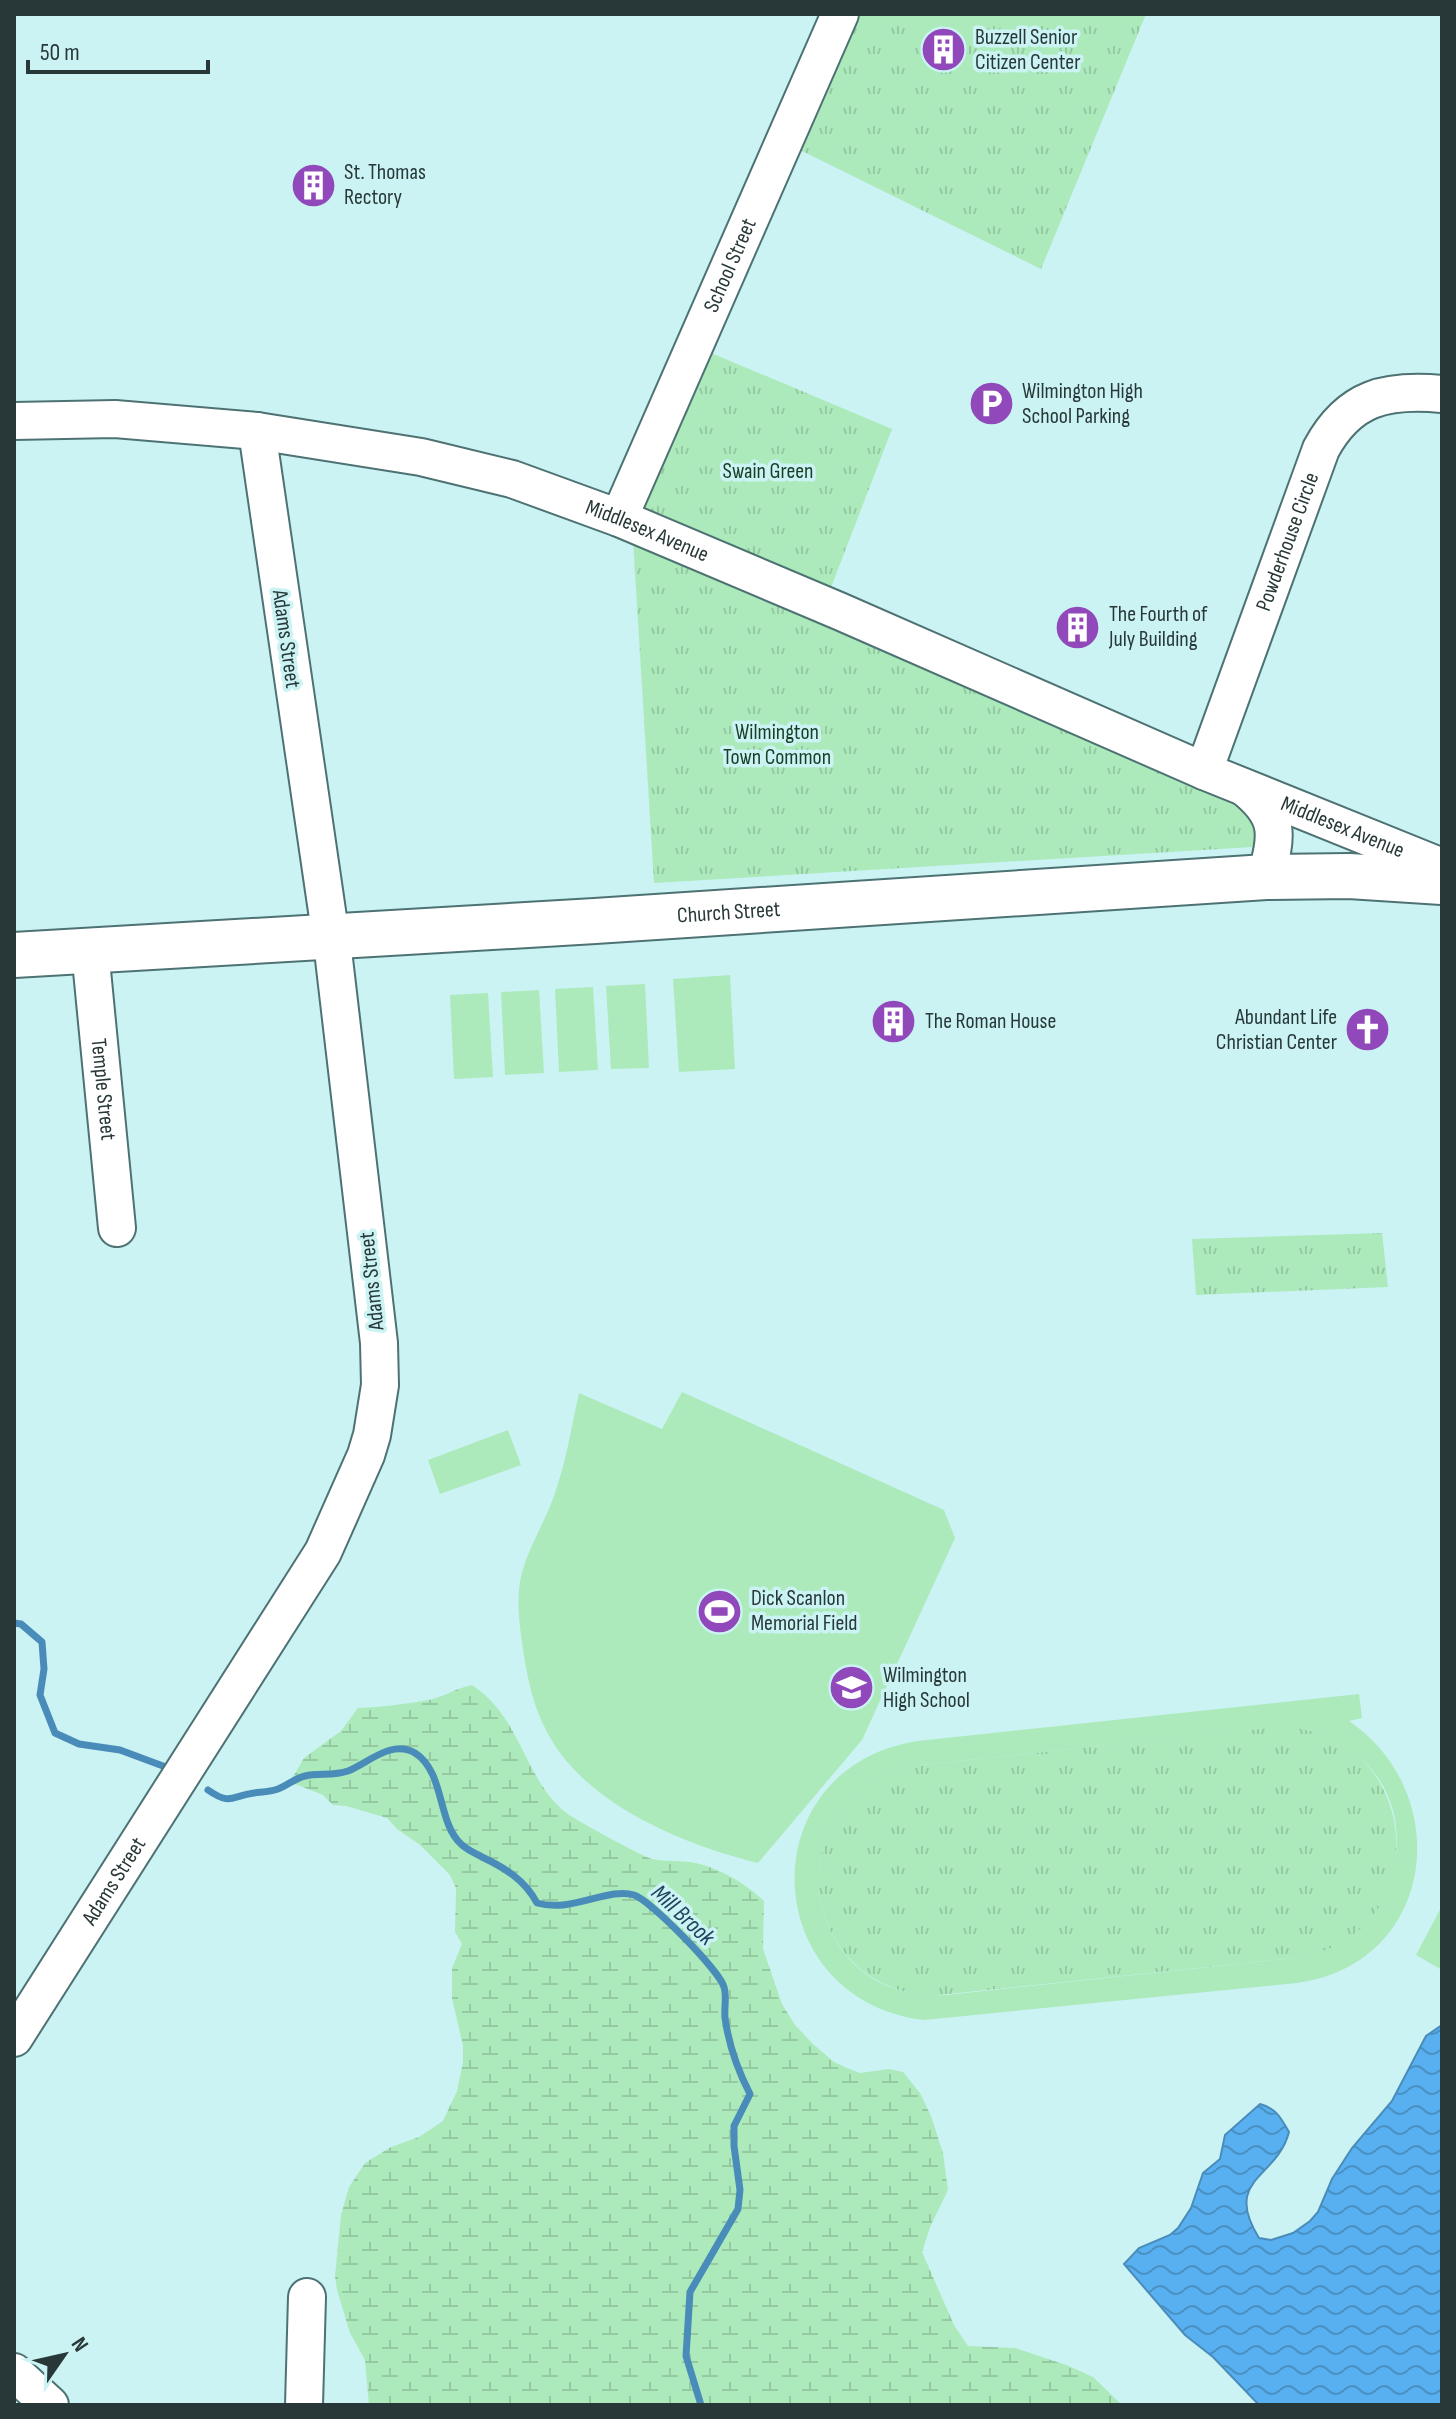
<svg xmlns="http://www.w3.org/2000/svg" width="1456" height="2419" viewBox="0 0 1456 2419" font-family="'Sofia Sans Condensed',sans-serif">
  <defs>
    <pattern id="wetland-marsh" width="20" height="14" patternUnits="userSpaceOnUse" patternTransform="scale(2)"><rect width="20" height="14" fill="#aceabc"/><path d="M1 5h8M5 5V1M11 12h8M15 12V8" fill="none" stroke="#94c9a2"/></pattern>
    <pattern id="park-tufts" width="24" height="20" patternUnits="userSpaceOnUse" patternTransform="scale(2)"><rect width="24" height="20" fill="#aceabc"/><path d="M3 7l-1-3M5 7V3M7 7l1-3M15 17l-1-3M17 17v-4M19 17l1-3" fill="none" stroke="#94c9a2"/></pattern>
    <pattern id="water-waves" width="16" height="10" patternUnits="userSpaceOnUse" patternTransform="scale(2)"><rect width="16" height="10" fill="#58b0f0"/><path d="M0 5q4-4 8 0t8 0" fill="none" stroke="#4990c3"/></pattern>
  </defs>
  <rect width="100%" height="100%" fill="#cbf3f3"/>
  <g fill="#aceabc" fill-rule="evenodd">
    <path d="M730,975L735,1069L679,1072L673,979Z"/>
    <path d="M645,984L649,1068L611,1069L606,986Z"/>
    <path d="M593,987L598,1070L559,1072L555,989Z"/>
    <path d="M539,990L544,1073L505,1075L501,992Z"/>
    <path d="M488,993L493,1077L454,1079L450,995Z"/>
    <path d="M682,1392L944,1510L955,1538L862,1740L758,1863C681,1844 579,1802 544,1726C533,1704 528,1680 524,1656C521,1635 517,1611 519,1590C522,1554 547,1522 557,1487C567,1457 572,1424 579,1393L662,1429Z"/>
    <path d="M508,1430L521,1465L440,1494L428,1460Z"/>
    <path d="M1359,1694L1362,1718L1349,1721C1456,1794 1436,1964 1297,1983L924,2020C756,1999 749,1767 918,1741ZM1275,1728C1291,1729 1308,1729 1323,1735C1438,1781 1411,1940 1294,1958L946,1995C795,2005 769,1790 921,1765Z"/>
    <path d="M1442,1906V1970L1416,1955Z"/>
  </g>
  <path fill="url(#wetland-marsh)" d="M472,1685C522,1718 523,1777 565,1812C575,1820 642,1856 652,1859C666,1862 681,1860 695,1863C720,1868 746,1884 764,1901L763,1949L782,2004L795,2025L813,2044L834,2062L847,2068L860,2073L889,2069L903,2072L920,2093L931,2116L943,2153L948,2190L930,2227L922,2252L954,2325L968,2346L1015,2348L1069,2366L1093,2377L1122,2405H369L365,2360L350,2333L337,2290L335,2276L341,2215L349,2187L365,2163L391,2147L419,2137L443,2121L457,2091L463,2062V2046L452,1998V1968L462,1944L455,1932L456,1888L450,1875L420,1845L397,1829L387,1818L346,1806L333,1805L323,1795L290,1782L304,1758L341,1731L358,1708C382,1707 406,1704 429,1700C444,1697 456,1688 472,1685Z"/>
  <g fill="url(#park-tufts)">
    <path d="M853,14H1146L1041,269L802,151Z"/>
    <path d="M704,350L892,429L830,590L634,511Z"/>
    <path d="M633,540L1215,792L1250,816L1255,834L1253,847L654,883Z"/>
    <path d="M1382,1233L1388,1287L1196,1295L1192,1239Z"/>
    <path d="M1269,1728C1421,1716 1446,1937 1294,1958L930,1996C788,1984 779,1786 921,1765Z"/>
  </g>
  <path fill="url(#water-waves)" stroke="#4a8cb9" stroke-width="2" d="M1442,2025V2405H1259L1213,2357L1185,2335L1124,2264L1139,2248L1170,2235L1178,2228L1191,2208L1203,2173L1220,2159L1225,2135L1260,2104C1276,2108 1281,2118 1289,2132C1277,2179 1222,2178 1259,2238L1271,2240L1293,2233L1310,2221L1318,2212L1332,2179L1352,2148L1392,2101L1426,2036Z"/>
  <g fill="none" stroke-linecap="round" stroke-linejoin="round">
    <g stroke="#4a8cb9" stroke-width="7">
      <path d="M14,1623L21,1624L42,1642L44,1669L40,1695L55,1733L79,1744L120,1750L163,1766"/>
      <path d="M208,1790C231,1806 231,1796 254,1793C261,1792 270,1792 278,1789C287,1786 295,1778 305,1776C319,1773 334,1776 348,1771C368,1763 392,1739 415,1753C445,1772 437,1822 461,1844C467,1850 475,1853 482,1857C505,1868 525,1880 537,1903C572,1913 608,1887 634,1895C650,1900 719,1970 724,1987C727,1996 724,2008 725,2018C729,2046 737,2069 750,2094L734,2126V2146L740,2190L738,2209L690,2292L686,2356L701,2405"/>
    </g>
    <defs>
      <g id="minor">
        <path id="s1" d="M14,421L115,419L257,431L421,457L512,479L619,518L839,611L1204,771L1442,867"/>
        <path id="s2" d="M619,518L840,14"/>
        <path id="s3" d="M1204,771L1321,449C1349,397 1386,389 1442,394"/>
        <path d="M1245,788C1281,817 1277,835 1266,877"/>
        <path id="s4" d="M90,950L117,1228"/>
        <path id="s5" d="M14,2038L323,1552L366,1455L372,1435L380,1385L379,1343L334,959L257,431"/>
        <path d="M14,2372L50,2405"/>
        <path d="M304,2405L307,2297"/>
      </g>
      <g id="major">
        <path id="s6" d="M14,955L595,921L1266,877L1349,876L1442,882"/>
      </g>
    </defs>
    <use href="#minor" stroke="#4e7273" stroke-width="40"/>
    <use href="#major" stroke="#4e7273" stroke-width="48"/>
    <use href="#minor" stroke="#fff" stroke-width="36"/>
    <use href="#major" stroke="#fff" stroke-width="44"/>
  </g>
  <defs>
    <symbol id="building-disc" viewBox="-11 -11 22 22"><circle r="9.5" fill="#9048ba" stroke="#cbf3f3"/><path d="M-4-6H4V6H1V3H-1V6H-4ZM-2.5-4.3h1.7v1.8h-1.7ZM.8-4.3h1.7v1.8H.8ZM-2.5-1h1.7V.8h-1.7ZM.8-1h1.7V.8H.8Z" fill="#fff"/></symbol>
    <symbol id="parking-disc" viewBox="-11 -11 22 22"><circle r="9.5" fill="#9048ba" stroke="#cbf3f3"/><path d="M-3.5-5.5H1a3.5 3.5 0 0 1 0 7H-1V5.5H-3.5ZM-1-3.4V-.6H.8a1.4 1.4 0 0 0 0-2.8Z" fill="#fff"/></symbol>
    <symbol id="church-disc" viewBox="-11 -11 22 22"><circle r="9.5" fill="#9048ba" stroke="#cbf3f3"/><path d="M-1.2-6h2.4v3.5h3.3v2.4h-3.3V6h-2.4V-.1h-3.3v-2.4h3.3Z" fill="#fff"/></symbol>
    <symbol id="stadium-disc" viewBox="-11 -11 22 22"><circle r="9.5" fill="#9048ba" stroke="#cbf3f3"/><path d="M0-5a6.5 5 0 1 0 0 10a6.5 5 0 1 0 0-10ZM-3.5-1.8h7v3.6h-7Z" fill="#fff"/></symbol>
    <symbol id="school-disc" viewBox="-11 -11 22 22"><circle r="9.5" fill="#9048ba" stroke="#cbf3f3"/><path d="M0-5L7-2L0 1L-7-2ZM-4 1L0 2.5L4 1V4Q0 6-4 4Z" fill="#fff"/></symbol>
  </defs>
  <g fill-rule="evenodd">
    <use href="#building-disc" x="918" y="24" width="51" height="51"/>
    <use href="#building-disc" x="288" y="160" width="51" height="51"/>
    <use href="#parking-disc" x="966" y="378" width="51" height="51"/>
    <use href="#building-disc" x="1052" y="602" width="51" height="51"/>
    <use href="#building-disc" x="868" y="996" width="51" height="51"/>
    <use href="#church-disc" x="1342" y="1004" width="51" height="51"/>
    <use href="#stadium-disc" x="694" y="1586" width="51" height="51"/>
    <use href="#school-disc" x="826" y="1662" width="51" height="51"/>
  </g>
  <g text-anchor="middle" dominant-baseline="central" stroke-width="7" stroke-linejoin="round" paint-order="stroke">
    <g font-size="22" fill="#283838" stroke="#cbf3f3" text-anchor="start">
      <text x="975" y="37">Buzzell Senior<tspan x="975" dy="25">Citizen Center</tspan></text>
      <text x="344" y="172">St. Thomas<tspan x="344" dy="25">Rectory</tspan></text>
      <text x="1022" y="391">Wilmington High<tspan x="1022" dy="25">School Parking</tspan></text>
      <text x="1109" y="614">The Fourth of<tspan x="1109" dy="25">July Building</tspan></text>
      <text x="1337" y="1017" text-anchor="end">Abundant Life<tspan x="1337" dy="25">Christian Center</tspan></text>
      <text x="925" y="1021">The Roman House</text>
      <text x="751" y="1598">Dick Scanlon<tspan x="751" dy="25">Memorial Field</tspan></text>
      <text x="883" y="1675">Wilmington<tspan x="883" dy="25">High School</tspan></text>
    </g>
    <g font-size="22" fill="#283838" stroke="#cbf3f3">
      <text stroke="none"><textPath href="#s2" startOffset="276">School Street</textPath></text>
      <text stroke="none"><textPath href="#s1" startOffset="648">Middlesex Avenue</textPath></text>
      <text stroke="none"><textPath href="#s3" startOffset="244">Powderhouse Circle</textPath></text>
      <text transform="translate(286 639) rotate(82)">Adams Street</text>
      <text stroke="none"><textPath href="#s1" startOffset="1404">Middlesex Avenue</textPath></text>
      <text stroke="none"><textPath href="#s6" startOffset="716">Church Street</textPath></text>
      <text stroke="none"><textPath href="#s4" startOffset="140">Temple Street</textPath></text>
      <text transform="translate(372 1281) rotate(-96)">Adams Street</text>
      <text stroke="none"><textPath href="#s5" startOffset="186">Adams Street</textPath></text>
    </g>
    <g font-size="22" fill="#193e25" stroke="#cbf3f3">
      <text x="768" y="471">Swain Green</text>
      <text x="777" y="732">Wilmington<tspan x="777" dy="25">Town Common</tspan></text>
    </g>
    <g font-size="24" font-style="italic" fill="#1e435e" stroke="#cbf3f3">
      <text transform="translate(683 1915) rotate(43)">Mill Brook</text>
    </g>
  </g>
  <rect width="1456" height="2419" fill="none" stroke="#283838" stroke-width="32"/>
  <g transform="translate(64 2355) rotate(56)" stroke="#cbf3f3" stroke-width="6" paint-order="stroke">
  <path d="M0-6L14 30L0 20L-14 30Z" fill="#283838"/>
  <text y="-12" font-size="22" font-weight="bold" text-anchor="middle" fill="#283838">N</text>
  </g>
  <path d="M28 60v12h180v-12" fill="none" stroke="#283838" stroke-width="4"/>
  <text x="40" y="60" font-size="24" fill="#283838" stroke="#cbf3f3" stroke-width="6" paint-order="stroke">50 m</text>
</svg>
